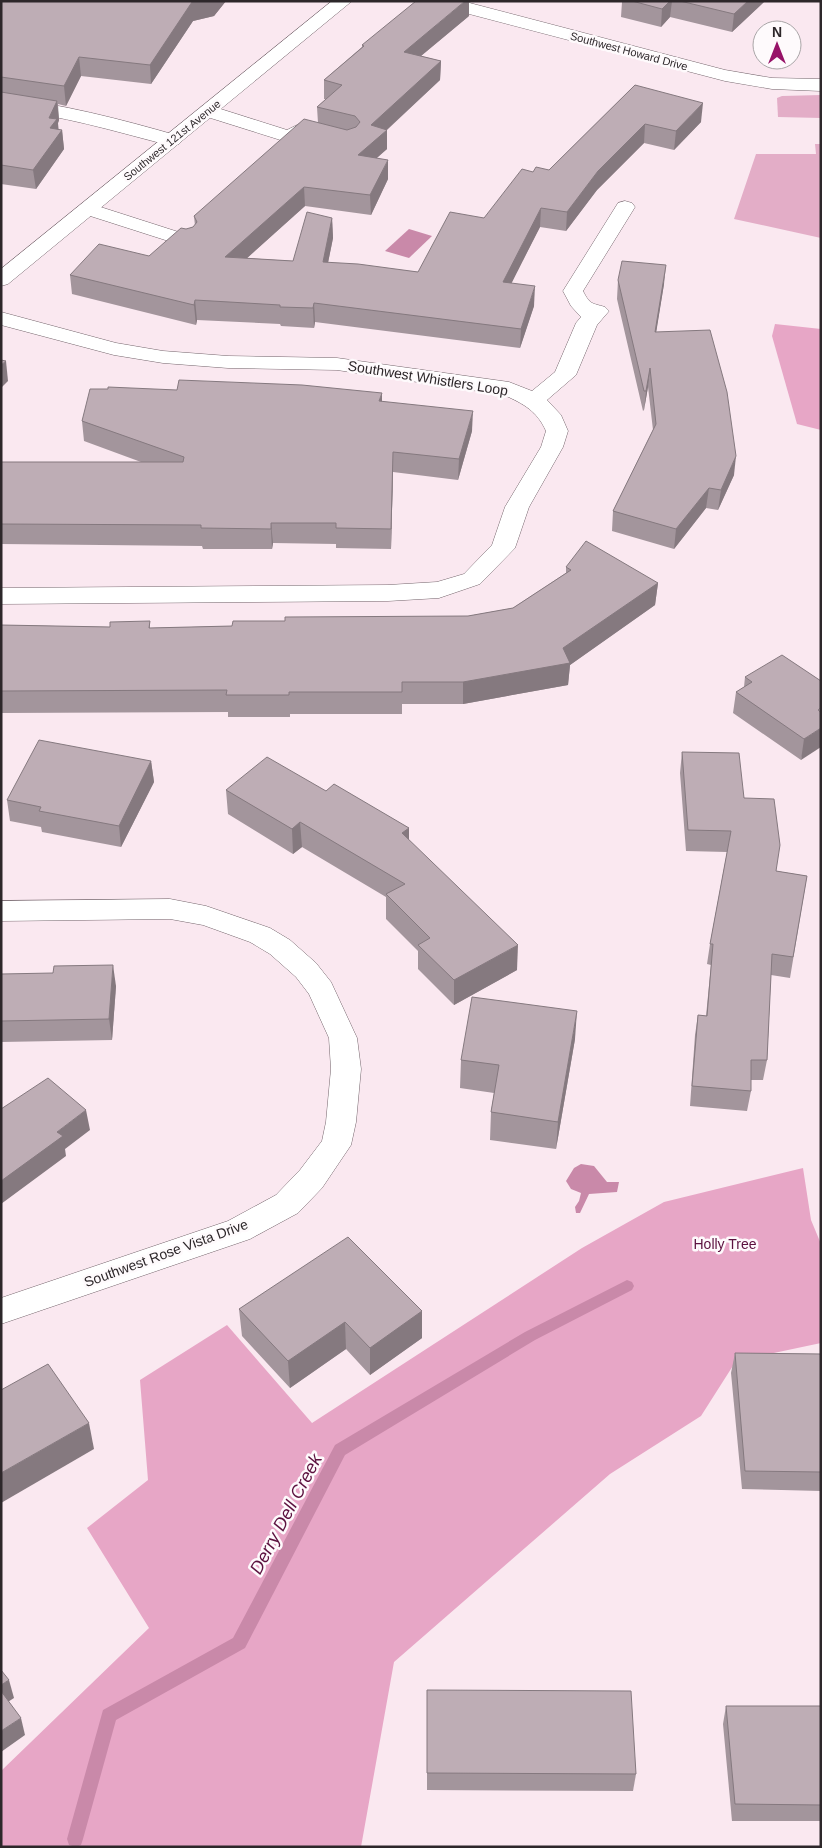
<svg xmlns="http://www.w3.org/2000/svg" width="822" height="1848" viewBox="0 0 822 1848" font-family="Arial,sans-serif">
  <rect width="100%" height="100%" fill="#fae8f0"/>
  <g fill="#e3adc7">
    <path d="M821,95V118L778,117L777,98L782,96Z"/>
    <path d="M815,144H821V238L734,219L756,154H816Z"/>
  </g>
  <g fill="#e7a6c6">
    <path d="M775,324L821,329V430L797,424L772,336Z"/>
    <path d="M803,1168L811,1220L821,1244V1343L736,1361L701,1416L610,1474L394,1662L361,1847H1V1771L149,1628L87,1528L148,1480L140,1380L227,1325L312,1423L582,1248L664,1202Z"/>
  </g>
  <g fill="#c989a9">
    <path d="M409,229L432,236L409,258L385,251Z"/>
    <path d="M581,1164L594,1166L607,1182H619L617,1192L589,1194L580,1213H576L575,1207L579,1201L581,1193L571,1189L566,1181L574,1168Z"/>
  </g>
  <g fill="none" stroke-linecap="round" stroke-linejoin="round">
    <path fill="#c989a9" fill-rule="evenodd" d="M627,1280L632,1282L634,1286L632,1290L535,1340L345,1455L245,1648L116,1720L83,1839L81,1845L76,1847L69,1845L67,1839L103,1710L233,1638L335,1445L525,1332Z"/>
    <defs>
      <g id="minor">
        <path d="M432,1H462L725,70L772,78L821,79V91L772,89L725,81L435,5Z"/>
        <path d="M1,97C62,104 120,119 179,136L182,140L179,144L172,146C113,131 63,115 1,109Z"/>
        <path d="M208,105L287,130L301,123L326,130L329,134L326,138L319,140L304,136L297,141L290,143L201,115L199,111L201,107Z"/>
        <path d="M625,201L632,203L635,207L583,291C590,305 592,303 605,307L609,311L597,325L576,375L547,400L561,415L568,431L563,447L529,507L515,548L480,584L439,598L388,601L1,604V588L388,585L437,582L464,574L492,545L505,507L541,447L546,431C537,411 524,404 504,395L337,370L228,368L163,363L114,355L1,325V312L116,343L163,351L228,356L337,358L509,382L532,391L555,372L576,323L581,317L571,306L563,291L618,203Z"/>
        <path d="M88,203L194,237L197,241L194,245L187,247L81,213L78,209L81,205Z"/>
        <path d="M170,899L206,906L270,928L290,940L316,963L331,982L357,1038L361,1069L356,1122L351,1145L322,1188L298,1213L250,1239L1,1324V1298L228,1221L276,1195L300,1170L322,1141L326,1122L331,1069L329,1038L309,994L296,977L270,954L250,942L203,925L170,919L1,921V901Z"/>
      </g>
      <path id="major" d="M332,1H352L8,284L1,286V269Z"/>
    </defs>
    <use href="#minor" stroke="#75666d" stroke-width="1"/>
    <use href="#major" stroke="#75666d" stroke-width="1"/>
    <use href="#minor" fill="#fff" fill-rule="evenodd"/>
    <use href="#major" fill="#fff" fill-rule="evenodd"/>
  </g>
  <g fill="#a3959c">
    <path d="M1,1H226L214,16L193,21L151,84L81,76L66,106L58,104L59,120L58,123V130H62L64,149L36,189L1,184Z"/>
    <path d="M618,1H765L732,32L670,17L661,27L621,17L622,2Z"/>
    <path d="M469,16L421,56L441,61L440,80L387,130V149L376,158L388,179L371,215L305,206L247,258L293,261L332,218L333,238L328,263L418,272L484,218L533,172L549,170L635,85L701,122L674,150L644,143L597,190L566,231L540,227L511,283L534,306L520,348L315,322L314,328L281,326L280,324L197,320L196,325L72,294L70,275L149,256L193,227L195,226L194,216L318,123L317,107L326,99H324V80L362,47V45Z"/>
    <path d="M618,280L664,284L656,332L734,475L718,510L706,508L674,549L612,531L613,511L653,430L648,387L644,410L643,411L617,299Z"/>
    <path d="M382,402L472,431L458,480L393,472L391,549L336,548V544L273,543L272,549H203L202,546L1,544V462H141L84,441L82,421Z"/>
    <path d="M566,567L658,583L655,605L570,665L568,685L463,704H402V714H290V717H228V712L1,713V625L110,627L150,621V628L232,626L285,621L468,616L513,608L566,573Z"/>
    <path d="M745,677L821,681L801,760L733,713L736,692L744,687Z"/>
    <path d="M682,752L744,798L776,871L807,876L790,978L771,975L767,1060L763,1080H751V1091L747,1111L690,1106L695,1035L698,1015L706,1016L711,965L707,964L710,944L727,852L686,851L680,773Z"/>
    <path d="M151,761L154,782L121,847L42,832L41,827L10,821L7,800Z"/>
    <path d="M226,790L326,791L409,828V840L517,970L454,1005L418,969V951L386,919V897L302,847L293,854L228,814Z"/>
    <path d="M1,974L116,986L112,1040L1,1042Z"/>
    <path d="M575,1039L556,1149L490,1140L491,1112L494,1093L460,1088L461,1060Z"/>
    <path d="M239,1309L422,1311V1338L370,1375L346,1349L290,1388L242,1336Z"/>
    <path d="M735,1353L821,1354V1491L742,1489L731,1373Z"/>
    <path d="M427,1690L636,1774L633,1791L427,1790Z"/>
    <path d="M726,1706H821V1821H732L723,1724Z"/>
  </g>
  <g fill="#85797f">
    <path d="M197,1H226L214,16L193,21L151,84L150,65L192,2Z"/>
    <path d="M465,1H469V16L404,70V52Z"/>
    <path d="M670,1H672L670,17L661,27L662,9Z"/>
    <path d="M748,1H765L732,32L734,14Z"/>
    <path d="M79,57L81,76L66,106L64,86Z"/>
    <path d="M441,61L440,80L380,136L387,130V149L359,174L358,155L371,125Z"/>
    <path d="M57,101L59,120L58,123L59,134L62,130L64,149L36,189L33,170L49,118Z"/>
    <path d="M703,103L701,122L674,150L676,131Z"/>
    <path d="M645,124L644,143L597,190L566,231L567,212L598,171Z"/>
    <path d="M388,160V179L371,215L370,195Z"/>
    <path d="M304,187L305,206L226,277L225,257Z"/>
    <path d="M541,208L540,227L502,302L503,282Z"/>
    <path d="M332,218L333,238L324,282L323,262Z"/>
    <path d="M666,265L664,284L653,352L655,332Z"/>
    <path d="M535,286L534,306L520,348L521,329Z"/>
    <path d="M195,300L197,320L196,325L194,305Z"/>
    <path d="M314,303L315,322L314,328L313,308Z"/>
    <path d="M6,361L8,381L1,388V365Z"/>
    <path d="M650,368L648,387L644,410L646,391Z"/>
    <path d="M382,393V413L379,401Z"/>
    <path d="M473,411L472,431L458,480L459,459Z"/>
    <path d="M393,452V472L391,549V529Z"/>
    <path d="M736,456L734,475L718,510L721,490Z"/>
    <path d="M709,488L706,508L674,549L676,529Z"/>
    <path d="M271,523L273,543L272,549L271,529Z"/>
    <path d="M658,583L655,605L570,665L568,685L463,704V682L563,648Z"/>
    <path d="M821,728V747L801,760L804,739Z"/>
    <path d="M151,761L154,782L121,847L119,826Z"/>
    <path d="M300,822L302,847L293,854L292,829Z"/>
    <path d="M409,828V853L402,833Z"/>
    <path d="M518,945L517,970L454,1005V980Z"/>
    <path d="M113,965L116,986L112,1040L109,1019Z"/>
    <path d="M577,1011L575,1039L556,1149L558,1122Z"/>
    <path d="M86,1110L90,1130L65,1149L66,1156L1,1204V1181L57,1132Z"/>
    <path d="M422,1311V1338L370,1375V1348Z"/>
    <path d="M345,1322L346,1349L290,1388L288,1361Z"/>
    <path d="M89,1423L94,1449L1,1503V1473Z"/>
    <path d="M9,1680L14,1698L3,1705L1,1698V1685Z"/>
    <path d="M21,1718L25,1735L1,1752V1731Z"/>
  </g>
  <g fill="#beadb5" stroke="#85797f">
    <path d="M1,1H197L192,2L150,65L79,57L64,86L1,77Z"/>
    <path d="M416,1H465L404,52L441,61L371,125L387,130L358,155L388,160L370,195L304,187L225,257L293,261L307,212L332,218L323,262L358,264L418,272L450,212L484,218L522,169L533,172L536,167L549,170L635,85L703,103L676,131L645,124L598,171L567,212L541,208L503,282L535,286L521,329L314,303L313,308L280,307V305L195,300L194,305L70,275L99,244L149,256L181,228L186,229L193,227L197,222L194,216L304,119L347,130L356,127L360,122L355,116L317,107L342,85L324,80L364,46L362,45Z"/>
    <path d="M632,1H670L662,9Z"/>
    <path d="M680,1H748L734,14Z"/>
    <path d="M1,92L57,101L49,118L57,119L50,128L62,130L33,170L1,165Z"/>
    <path d="M622,261L666,265L655,332L710,330L727,392L736,456L721,490L709,488L676,529L613,511L656,424L650,368L646,391H644L618,280Z"/>
    <path d="M1,360L6,361L1,365Z"/>
    <path d="M179,380L302,385L382,393L379,401L473,411L459,459L393,452L391,529L336,528V523H271V529L201,528V525L1,524V462H183L184,457L82,421L90,389H108V387L177,390Z"/>
    <path d="M586,541L658,583L563,648L570,663L463,682H402V692H289V695H226L227,690L1,691V625L110,627V622L150,621L149,628L232,626L233,621H285V617L468,616L513,608L571,570L566,567Z"/>
    <path d="M782,655L821,681V708L818,710L821,712V728L804,739L736,692L752,682L745,677Z"/>
    <path d="M39,740L151,761L119,826L39,811L41,807L7,800Z"/>
    <path d="M682,752L739,753L744,798L774,799L780,845L776,871L807,876L793,957L772,954L767,1060H751V1091L692,1086L698,1015L707,1016L713,944H710L731,831L688,830Z"/>
    <path d="M267,757L326,791L334,784L409,828L402,833L518,945L454,980L418,945L430,938L386,894L405,884L300,822L292,829L226,790Z"/>
    <path d="M113,965L109,1019L1,1021V974L53,973L54,966Z"/>
    <path d="M472,997L577,1011L558,1122L491,1112L499,1065L461,1060Z"/>
    <path d="M48,1078L86,1110L57,1132L63,1136L1,1181V1109Z"/>
    <path d="M348,1237L422,1311L370,1348L345,1322L288,1361L239,1309Z"/>
    <path d="M735,1353L821,1354V1472L745,1471Z"/>
    <path d="M48,1364L89,1423L1,1473V1390Z"/>
    <path d="M1,1670L9,1680L1,1685Z"/>
    <path d="M427,1690L631,1691L636,1774L427,1773Z"/>
    <path d="M1,1691L21,1718L1,1731Z"/>
    <path d="M726,1706H821V1805L735,1804Z"/>
  </g>
  <g text-anchor="middle" dominant-baseline="central" stroke-width="5" stroke-linejoin="round" paint-order="stroke">
    <g font-size="11" fill="#2d272a" stroke="#fefafc">
      <text transform="translate(629 51) rotate(15)">Southwest Howard Drive</text>
      <text transform="translate(172 140) rotate(-39)">Southwest 121st Avenue</text>
    </g>
    <g font-size="14" fill="#2d272a" stroke="#fefafc">
      <text transform="translate(428 378) rotate(9)">Southwest Whistlers Loop</text>
      <text transform="translate(166 1253) rotate(-20)">Southwest Rose Vista Drive</text>
    </g>
    <g font-size="14" fill="#5c113f" stroke="#fefafc">
      <text x="725" y="1244">Holly Tree</text>
    </g>
    <g font-size="18" font-style="italic" fill="#5c113f" stroke="#fefafc">
      <text transform="translate(286 1514) rotate(-62)">Derry Dell Creek</text>
    </g>
  </g>
  <rect width="822" height="1848" fill="none" stroke="#2d272a" stroke-width="5"/>
  <g transform="translate(777 45)"><circle r="24" fill="#fefafc" stroke="#aaa6a8"/>
  <path d="M0-4L9 19L0 12L-9 19Z" fill="#971268"/>
  <text y="-8" font-size="14" font-weight="bold" text-anchor="middle" fill="#2d272a">N</text>
  </g>
</svg>
